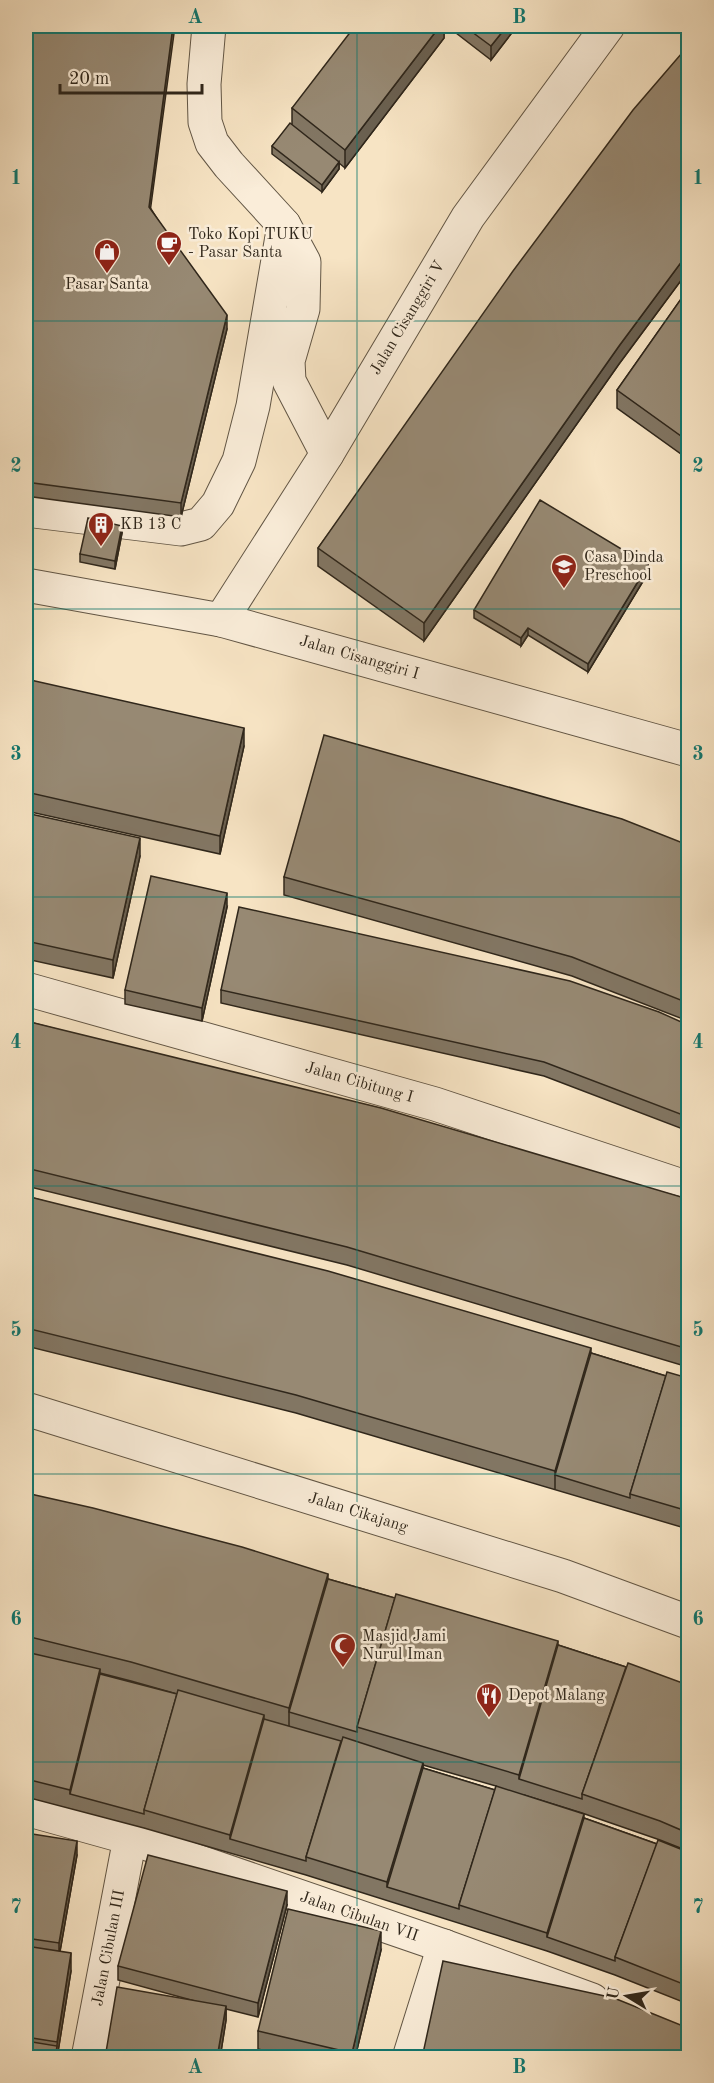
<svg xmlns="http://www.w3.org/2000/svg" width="714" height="2083" viewBox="0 0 714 2083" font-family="'Old Standard TT',serif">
  <rect width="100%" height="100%" fill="#f7e4c4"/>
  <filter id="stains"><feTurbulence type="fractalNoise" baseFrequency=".00333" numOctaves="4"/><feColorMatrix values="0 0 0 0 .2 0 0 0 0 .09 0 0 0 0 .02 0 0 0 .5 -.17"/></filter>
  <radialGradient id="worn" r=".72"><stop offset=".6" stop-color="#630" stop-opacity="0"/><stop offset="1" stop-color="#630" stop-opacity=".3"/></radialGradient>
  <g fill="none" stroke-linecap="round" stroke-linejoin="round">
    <defs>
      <g id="minor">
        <path d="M209,26L204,84L205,122L212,143L229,165L284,225L304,262L303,309L288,361L289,381L327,454"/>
        <path d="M26,510L181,529L201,524L218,504L239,461L253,406L284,225"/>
        <path d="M26,585L221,620L688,750"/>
        <path d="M221,620L327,454L468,217L608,26"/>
        <path d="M26,989L435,1104L688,1188"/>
        <path d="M26,1409L563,1576L688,1622"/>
        <path d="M26,1809L130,1838L444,1946L592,2000"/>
        <path d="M88,2058L130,1838"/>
        <path d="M409,2058L444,1946"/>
      </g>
    </defs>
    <use href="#minor" stroke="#625645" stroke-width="35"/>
    <use href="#minor" stroke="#faedd9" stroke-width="33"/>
  </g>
  <g fill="#827663" stroke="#30271b" stroke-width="1.5" fill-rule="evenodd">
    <path d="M26,26L151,209L227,329L181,517L26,496Z"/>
    <path d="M444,26V38L345,168L339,163V169L322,192L272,154V146L292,124V108Z"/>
    <path d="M447,26H517L491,60Z"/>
    <path d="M688,46V271L619,364L424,641L318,566V548Z"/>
    <path d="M688,289V459L617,408V390Z"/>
    <path d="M122,533L115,569L80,562V554Z"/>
    <path d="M648,573L588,672L528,635L521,646L474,618V610Z"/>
    <path d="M26,679L244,746L220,854L26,811Z"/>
    <path d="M26,813L140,856L113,978L26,959Z"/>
    <path d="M688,845V1021L572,976L284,895V877Z"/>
    <path d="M227,907L202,1021L125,1004V990Z"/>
    <path d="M221,990L688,1025V1131L544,1076L221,1003Z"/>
    <path d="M26,1021L688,1199V1367L347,1265L26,1186Z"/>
    <path d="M26,1196L591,1353L666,1376L688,1378V1529L296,1413L26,1346Z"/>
    <path d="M26,1493L328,1579L558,1645L626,1667L688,1685V1851L660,1840L582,1813L524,1795L584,1818L657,1844L688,1852V2004L615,1975L547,1951L306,1875L144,1828L26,1797ZM100,1673L131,1681L177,1694L100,1674ZM423,1765L496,1786L495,1790L423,1768Z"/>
    <path d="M26,1833L77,1855L60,1951L71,1971L57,2058H26Z"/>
    <path d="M287,1905L258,2017L226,2009V2020L220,2058H105L195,2001L118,1980V1966Z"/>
    <path d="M381,1950L355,2058H293L258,2049V2031Z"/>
  </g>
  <g fill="#6a6050" stroke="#30271b" stroke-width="1.5">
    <path d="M173,26H175L149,220V207Z"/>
    <path d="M440,26H444V38L345,168V150Z"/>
    <path d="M507,26H517L491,60V46Z"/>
    <path d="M339,162V169L322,192V185Z"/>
    <path d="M688,253V271L619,364L424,641V623L619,346Z"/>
    <path d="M227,315V329L181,517V503Z"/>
    <path d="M122,526V533L115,569V561Z"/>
    <path d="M648,565V573L588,672V664Z"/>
    <path d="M528,628V635L521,646V638Z"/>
    <path d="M244,728V746L220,854V836Z"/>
    <path d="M140,838V856L113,978V960Z"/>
    <path d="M227,893V907L202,1021V1008Z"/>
    <path d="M591,1348V1366L555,1475V1489V1471Z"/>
    <path d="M328,1574V1592L289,1712V1726V1708Z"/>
    <path d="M558,1641V1659L519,1779V1775Z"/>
    <path d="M100,1669V1687L70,1794V1790Z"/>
    <path d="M264,1715V1733L230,1839V1835Z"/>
    <path d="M423,1763V1782L387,1887V1882Z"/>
    <path d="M584,1814V1832L547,1937V1933Z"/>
    <path d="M77,1841V1855L59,1957V1943Z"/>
    <path d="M287,1891V1905L258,2017V2003Z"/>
    <path d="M381,1931V1950L355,2058H352V2053Z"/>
    <path d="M71,1953V1971L57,2058H55Z"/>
    <path d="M226,2006V2020L220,2058H217Z"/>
  </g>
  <g fill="#978973" stroke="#30271b" stroke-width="1.5">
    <path d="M26,26H173L149,207L227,315L181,503L26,482Z"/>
    <path d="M355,26H440L345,150L292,108Z"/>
    <path d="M464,26H507L491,46Z"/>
    <path d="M688,46V253L619,346L424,623L318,548L513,271L633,110Z"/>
    <path d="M290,123L339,162L322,185L272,146Z"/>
    <path d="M688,289V441L617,390Z"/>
    <path d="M540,500L648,565L588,664L528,628L521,638L474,610Z"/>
    <path d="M88,518L122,526L115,561L80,554Z"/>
    <path d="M26,679L244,728L220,836L26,792Z"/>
    <path d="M324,735L622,819L688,845V1003L572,957L284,877Z"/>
    <path d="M26,813L140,838L113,960L26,941Z"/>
    <path d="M151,876L227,893L202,1008L125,990Z"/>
    <path d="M239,907L570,981L659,1012L688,1025V1117L544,1062L221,990Z"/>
    <path d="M26,1021L381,1108L688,1199V1349L347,1247L26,1168Z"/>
    <path d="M26,1196L328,1271L591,1348L555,1471L296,1395L26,1328Z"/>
    <path d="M591,1353L666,1376L630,1494V1498L555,1475Z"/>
    <path d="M667,1372L688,1378V1511L630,1494Z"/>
    <path d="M26,1493L93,1508L242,1547L328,1574L289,1708L131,1662L26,1636Z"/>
    <path d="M328,1579L395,1598L357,1727V1732L289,1712Z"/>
    <path d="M396,1594L558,1641L519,1775L357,1727Z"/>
    <path d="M558,1645L626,1667L582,1794V1799L519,1779Z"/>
    <path d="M26,1652L100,1669L70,1790L26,1779Z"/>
    <path d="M628,1663L688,1685V1833L660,1821L582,1794Z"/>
    <path d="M100,1674L177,1694L144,1810V1814L70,1794Z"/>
    <path d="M178,1690L264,1715L230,1835L144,1810Z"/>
    <path d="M264,1719L341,1741L306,1857V1861L230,1839Z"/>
    <path d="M343,1737L423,1763L387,1882L306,1857Z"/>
    <path d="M423,1768L495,1790L459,1905V1909L387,1887Z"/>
    <path d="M496,1786L584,1814L547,1933L459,1905Z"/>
    <path d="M584,1818L657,1844L615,1957V1961L547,1937Z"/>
    <path d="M26,1833L77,1841L59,1943L26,1938Z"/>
    <path d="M658,1840L688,1852V1986L615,1957Z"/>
    <path d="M148,1855L287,1891L258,2003L118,1966Z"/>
    <path d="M288,1909L381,1931L352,2053L258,2031Z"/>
    <path d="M26,1946L71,1953L57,2042L26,2037Z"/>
    <path d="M443,1961L614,1998L688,2028V2058H422Z"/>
    <path d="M117,1987L226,2006L217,2058H105Z"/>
    <path d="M26,2041L57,2046L55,2058H26Z"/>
  </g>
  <path fill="none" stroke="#0f766e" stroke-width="1.5" stroke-opacity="0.55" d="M357,26V2058M26,321H688M26,609H688M26,897H688M26,1186H688M26,1474H688M26,1762H688"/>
  <defs>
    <symbol id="cafe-pin" viewBox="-11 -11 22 30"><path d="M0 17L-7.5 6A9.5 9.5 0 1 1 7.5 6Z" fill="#8f2418" stroke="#faedd9"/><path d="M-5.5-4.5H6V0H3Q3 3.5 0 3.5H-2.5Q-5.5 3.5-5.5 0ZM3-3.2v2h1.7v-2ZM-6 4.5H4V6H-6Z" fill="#fff"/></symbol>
    <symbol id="shop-pin" viewBox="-11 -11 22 30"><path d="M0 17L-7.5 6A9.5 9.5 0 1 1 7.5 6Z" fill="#8f2418" stroke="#faedd9"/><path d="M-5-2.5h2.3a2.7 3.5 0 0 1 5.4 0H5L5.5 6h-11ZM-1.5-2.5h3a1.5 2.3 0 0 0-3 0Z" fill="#fff"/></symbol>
    <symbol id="building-pin" viewBox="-11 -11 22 30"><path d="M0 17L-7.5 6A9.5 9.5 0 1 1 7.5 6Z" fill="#8f2418" stroke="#faedd9"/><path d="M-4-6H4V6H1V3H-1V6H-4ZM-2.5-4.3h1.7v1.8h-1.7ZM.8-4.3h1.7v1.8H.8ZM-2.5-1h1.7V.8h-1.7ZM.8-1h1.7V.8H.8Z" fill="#fff"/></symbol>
    <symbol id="school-pin" viewBox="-11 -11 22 30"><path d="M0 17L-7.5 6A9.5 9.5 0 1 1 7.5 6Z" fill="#8f2418" stroke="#faedd9"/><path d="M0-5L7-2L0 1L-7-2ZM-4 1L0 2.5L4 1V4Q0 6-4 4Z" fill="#fff"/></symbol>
    <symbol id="mosque-pin" viewBox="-11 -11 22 30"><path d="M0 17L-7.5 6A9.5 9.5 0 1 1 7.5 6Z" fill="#8f2418" stroke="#faedd9"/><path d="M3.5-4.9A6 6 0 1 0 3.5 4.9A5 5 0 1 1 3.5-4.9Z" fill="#fff"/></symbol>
    <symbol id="restaurant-pin" viewBox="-11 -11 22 30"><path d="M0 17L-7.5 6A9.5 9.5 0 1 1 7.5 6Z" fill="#8f2418" stroke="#faedd9"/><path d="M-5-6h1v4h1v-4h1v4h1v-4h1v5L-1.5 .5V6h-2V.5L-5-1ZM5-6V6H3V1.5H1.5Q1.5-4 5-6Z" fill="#fff"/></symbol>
  </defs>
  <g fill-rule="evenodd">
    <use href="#cafe-pin" x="154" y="229" width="30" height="40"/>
    <use href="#shop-pin" x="92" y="237" width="30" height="40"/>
    <use href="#building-pin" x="86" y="510" width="30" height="40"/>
    <use href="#school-pin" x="549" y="552" width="30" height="40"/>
    <use href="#mosque-pin" x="328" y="1631" width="30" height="40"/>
    <use href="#restaurant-pin" x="474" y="1681" width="30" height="40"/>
  </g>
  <g text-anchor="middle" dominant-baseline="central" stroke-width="5" stroke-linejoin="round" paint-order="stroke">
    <g font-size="16" fill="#30271b" stroke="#faedd9" text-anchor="start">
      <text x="188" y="235">Toko Kopi TUKU<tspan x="188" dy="18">- Pasar Santa</tspan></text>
      <text x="107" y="285" text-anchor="middle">Pasar Santa</text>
      <text x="120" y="525">KB 13 C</text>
      <text x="584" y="558">Casa Dinda<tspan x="584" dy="18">Preschool</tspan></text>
      <text x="362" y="1637">Masjid Jami<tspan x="362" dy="18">Nurul Iman</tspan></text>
      <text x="508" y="1696">Depot Malang</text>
    </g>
    <g font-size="16" fill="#30271b" stroke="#faedd9">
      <text transform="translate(408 318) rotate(-59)">Jalan Cisanggiri V</text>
      <text transform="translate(359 658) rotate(16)">Jalan Cisanggiri I</text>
      <text transform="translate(359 1083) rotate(16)">Jalan Cibitung I</text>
      <text transform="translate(358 1513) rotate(17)">Jalan Cikajang</text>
      <text transform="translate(359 1917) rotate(19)">Jalan Cibulan VII</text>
      <text transform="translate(109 1948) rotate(-79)">Jalan Cibulan III</text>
    </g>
  </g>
  <rect width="714" height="2083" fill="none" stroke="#f7e4c4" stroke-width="66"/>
  <g transform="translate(627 1996) rotate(281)" stroke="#faedd9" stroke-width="4.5" paint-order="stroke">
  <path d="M0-4.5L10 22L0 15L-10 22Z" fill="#30271b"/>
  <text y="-9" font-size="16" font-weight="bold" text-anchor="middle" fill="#30271b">U</text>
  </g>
  <path d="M60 84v9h142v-9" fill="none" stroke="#30271b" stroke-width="3"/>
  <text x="69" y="84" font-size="18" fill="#30271b" stroke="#faedd9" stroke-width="4.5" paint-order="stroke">20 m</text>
  <rect x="33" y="33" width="648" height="2017" fill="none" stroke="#0f766e" stroke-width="2"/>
  <g font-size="20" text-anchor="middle" font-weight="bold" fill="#0f766e">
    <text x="195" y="23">A</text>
    <text x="519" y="23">B</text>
    <text x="16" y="184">1</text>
    <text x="698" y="184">1</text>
    <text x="16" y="472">2</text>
    <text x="698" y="472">2</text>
    <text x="16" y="760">3</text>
    <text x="698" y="760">3</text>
    <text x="16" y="1048">4</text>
    <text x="698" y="1048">4</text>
    <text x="16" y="1336">5</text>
    <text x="698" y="1336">5</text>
    <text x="16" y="1625">6</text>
    <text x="698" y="1625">6</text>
    <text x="16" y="1913">7</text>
    <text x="698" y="1913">7</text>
    <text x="195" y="2073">A</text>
    <text x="519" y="2073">B</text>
  </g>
  <rect width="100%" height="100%" filter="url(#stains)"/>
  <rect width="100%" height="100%" fill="url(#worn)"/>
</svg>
